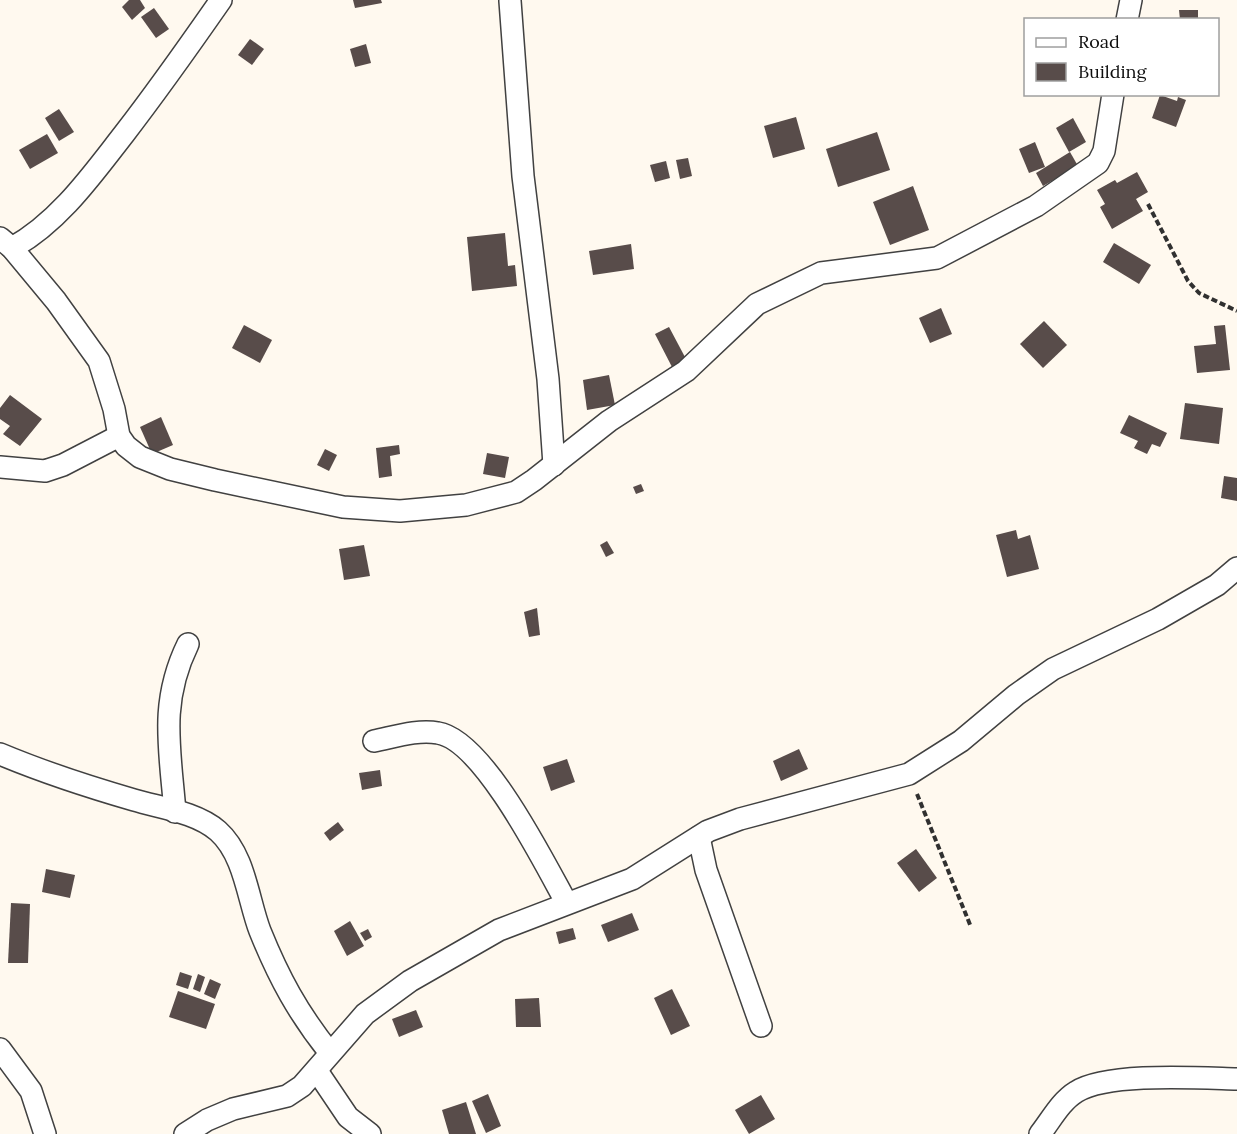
<svg xmlns="http://www.w3.org/2000/svg" width="1237" height="1134" viewBox="0 0 1237 1134" font-family="Lora,serif">
  <rect width="100%" height="100%" fill="#fff9ef"/>
  <g fill="#584c4a">
    <path d="M129,0H140L145,8L132,20L122,7Z"/>
    <path d="M353,0H381L382,3L355,8Z"/>
    <path d="M154,8L169,29L156,38L141,17Z"/>
    <path d="M1179,10H1198V20H1180Z"/>
    <path d="M250,39L264,49L252,65L238,55Z"/>
    <path d="M366,44L371,63L355,67L350,49Z"/>
    <path d="M1160,95L1177,101L1178,97L1186,100L1176,127L1152,118Z"/>
    <path d="M59,109L74,132L59,141L45,118Z"/>
    <path d="M796,117L805,149L773,158L764,126Z"/>
    <path d="M1073,118L1086,142L1069,152L1056,128Z"/>
    <path d="M877,132L890,170L838,187L826,149Z"/>
    <path d="M47,134L58,153L30,169L19,150Z"/>
    <path d="M1035,142L1045,167L1029,173L1019,149Z"/>
    <path d="M1070,152L1078,166L1043,186L1036,173Z"/>
    <path d="M688,158L692,176L680,179L676,160Z"/>
    <path d="M666,161L670,178L655,182L650,165Z"/>
    <path d="M1137,172L1148,192L1136,199L1143,211L1112,229L1100,207L1105,204L1097,190L1115,180L1117,183Z"/>
    <path d="M913,186L929,230L890,245L873,202Z"/>
    <path d="M505,233L508,266L515,265L517,286L472,291L467,237Z"/>
    <path d="M1114,243L1151,265L1139,284L1103,262Z"/>
    <path d="M631,244L634,269L593,275L589,251Z"/>
    <path d="M941,308L952,334L930,343L919,318Z"/>
    <path d="M1044,321L1067,345L1043,368L1020,344Z"/>
    <path d="M244,325L272,340L260,363L232,348Z"/>
    <path d="M1225,325L1230,370L1197,373L1194,346L1216,344L1214,326Z"/>
    <path d="M669,327L686,359L672,367L655,334Z"/>
    <path d="M609,375L615,405L587,410L583,380Z"/>
    <path d="M10,395L42,419L20,446L3,434L10,426L0,419V408Z"/>
    <path d="M1185,403L1223,408L1219,444L1180,439Z"/>
    <path d="M1129,415L1167,433L1160,447L1152,444L1147,454L1134,448L1138,441L1120,433Z"/>
    <path d="M161,417L173,445L152,454L140,427Z"/>
    <path d="M399,445L400,454L390,456L392,476L379,478L376,448Z"/>
    <path d="M325,449L337,455L329,471L317,465Z"/>
    <path d="M487,453L509,457L505,478L483,474Z"/>
    <path d="M1224,476L1237,478V501L1221,498Z"/>
    <path d="M641,484L644,491L636,494L633,487Z"/>
    <path d="M1016,530L1018,539L1030,535L1039,569L1007,577L996,535Z"/>
    <path d="M607,541L614,553L606,557L600,545Z"/>
    <path d="M364,545L370,576L344,580L339,549Z"/>
    <path d="M537,608L540,635L529,637L524,612Z"/>
    <path d="M799,749L808,769L781,781L773,761Z"/>
    <path d="M567,759L575,782L551,791L543,767Z"/>
    <path d="M380,770L382,786L362,790L359,773Z"/>
    <path d="M338,822L344,830L330,841L324,833Z"/>
    <path d="M916,849L937,878L919,892L897,863Z"/>
    <path d="M46,869L75,875L70,898L42,892Z"/>
    <path d="M11,903L30,904L28,963H8Z"/>
    <path d="M632,913L639,930L608,942L601,925Z"/>
    <path d="M350,921L364,946L347,956L334,931Z"/>
    <path d="M573,928L576,939L559,944L556,932Z"/>
    <path d="M368,929L372,937L365,941L360,933Z"/>
    <path d="M180,972L192,976L188,989L176,985Z"/>
    <path d="M198,974L205,977L200,992L193,989Z"/>
    <path d="M210,979L221,984L215,999L204,994Z"/>
    <path d="M672,989L690,1026L671,1035L654,998Z"/>
    <path d="M178,991L215,1004L206,1029L169,1017Z"/>
    <path d="M539,998L541,1027H516L515,999Z"/>
    <path d="M416,1010L423,1027L399,1037L392,1019Z"/>
    <path d="M488,1094L501,1126L486,1133L472,1101Z"/>
    <path d="M761,1095L775,1119L749,1134L735,1110Z"/>
    <path d="M466,1102L476,1134H449L442,1110Z"/>
  </g>
  <g fill="none" stroke-linecap="round" stroke-linejoin="round">
    <defs>
      <g id="minor">
        <path d="M510,1L523,176L548,379L554,465"/>
        <path d="M1127,20L1131,0"/>
        <path d="M0,238L12,248L56,301L99,361L114,409L119,436L126,446L140,457L170,469L215,480L343,507L400,511L466,505L516,492L534,480L609,421L686,371L757,304L821,273L937,258L1036,206L1098,163L1104,151L1113,94"/>
        <path d="M12,248C59,222 92,175 124,134C158,90 189,46 221,0"/>
        <path d="M0,467L45,471L63,465L119,436"/>
        <path d="M374,741C394,737 418,729 438,733C483,740 544,862 566,902"/>
        <path d="M0,754C43,772 89,787 134,800C161,808 196,812 218,831C245,855 248,900 260,931C279,978 298,1013 330,1053"/>
        <path d="M175,812C170,749 159,703 188,644"/>
        <path d="M699,837L706,870L761,1026"/>
        <path d="M0,1049L31,1091L45,1134"/>
        <path d="M317,1071L348,1117L370,1134"/>
        <path d="M185,1134L207,1120L233,1109L287,1096L302,1086L365,1014L410,981L499,930L632,879L708,831L740,819L909,774L961,741L1016,695L1053,669L1158,619L1217,585L1237,568"/>
        <path d="M1040,1134C1051,1120 1061,1101 1076,1092C1107,1072 1199,1078 1237,1079"/>
      </g>
    </defs>
    <use href="#minor" stroke="#414141" stroke-width="24"/>
    <g stroke="#303030" stroke-width="4" stroke-dasharray="6 3" stroke-linecap="butt">
      <path d="M1148,204L1188,281L1199,293L1237,311"/>
      <path d="M917,794L971,927"/>
    </g>
    <use href="#minor" stroke="#fff" stroke-width="21"/>
  </g>
  <rect x="1024" y="18" width="195" height="78" fill="#ffffff" stroke="#9f9f9f" stroke-width="1.5"/>
  <rect x="1036" y="38" width="30" height="9" fill="#ffffff" stroke="#9f9f9f" stroke-width="1.5"/>
  <text x="1078" y="48" font-size="18" fill="#0e0e0e">Road</text>
  <rect x="1036" y="63" width="30" height="18" fill="#584c4a" stroke="#9f9f9f" stroke-width="1.5"/>
  <text x="1078" y="78" font-size="18" fill="#0e0e0e">Building</text>
</svg>
